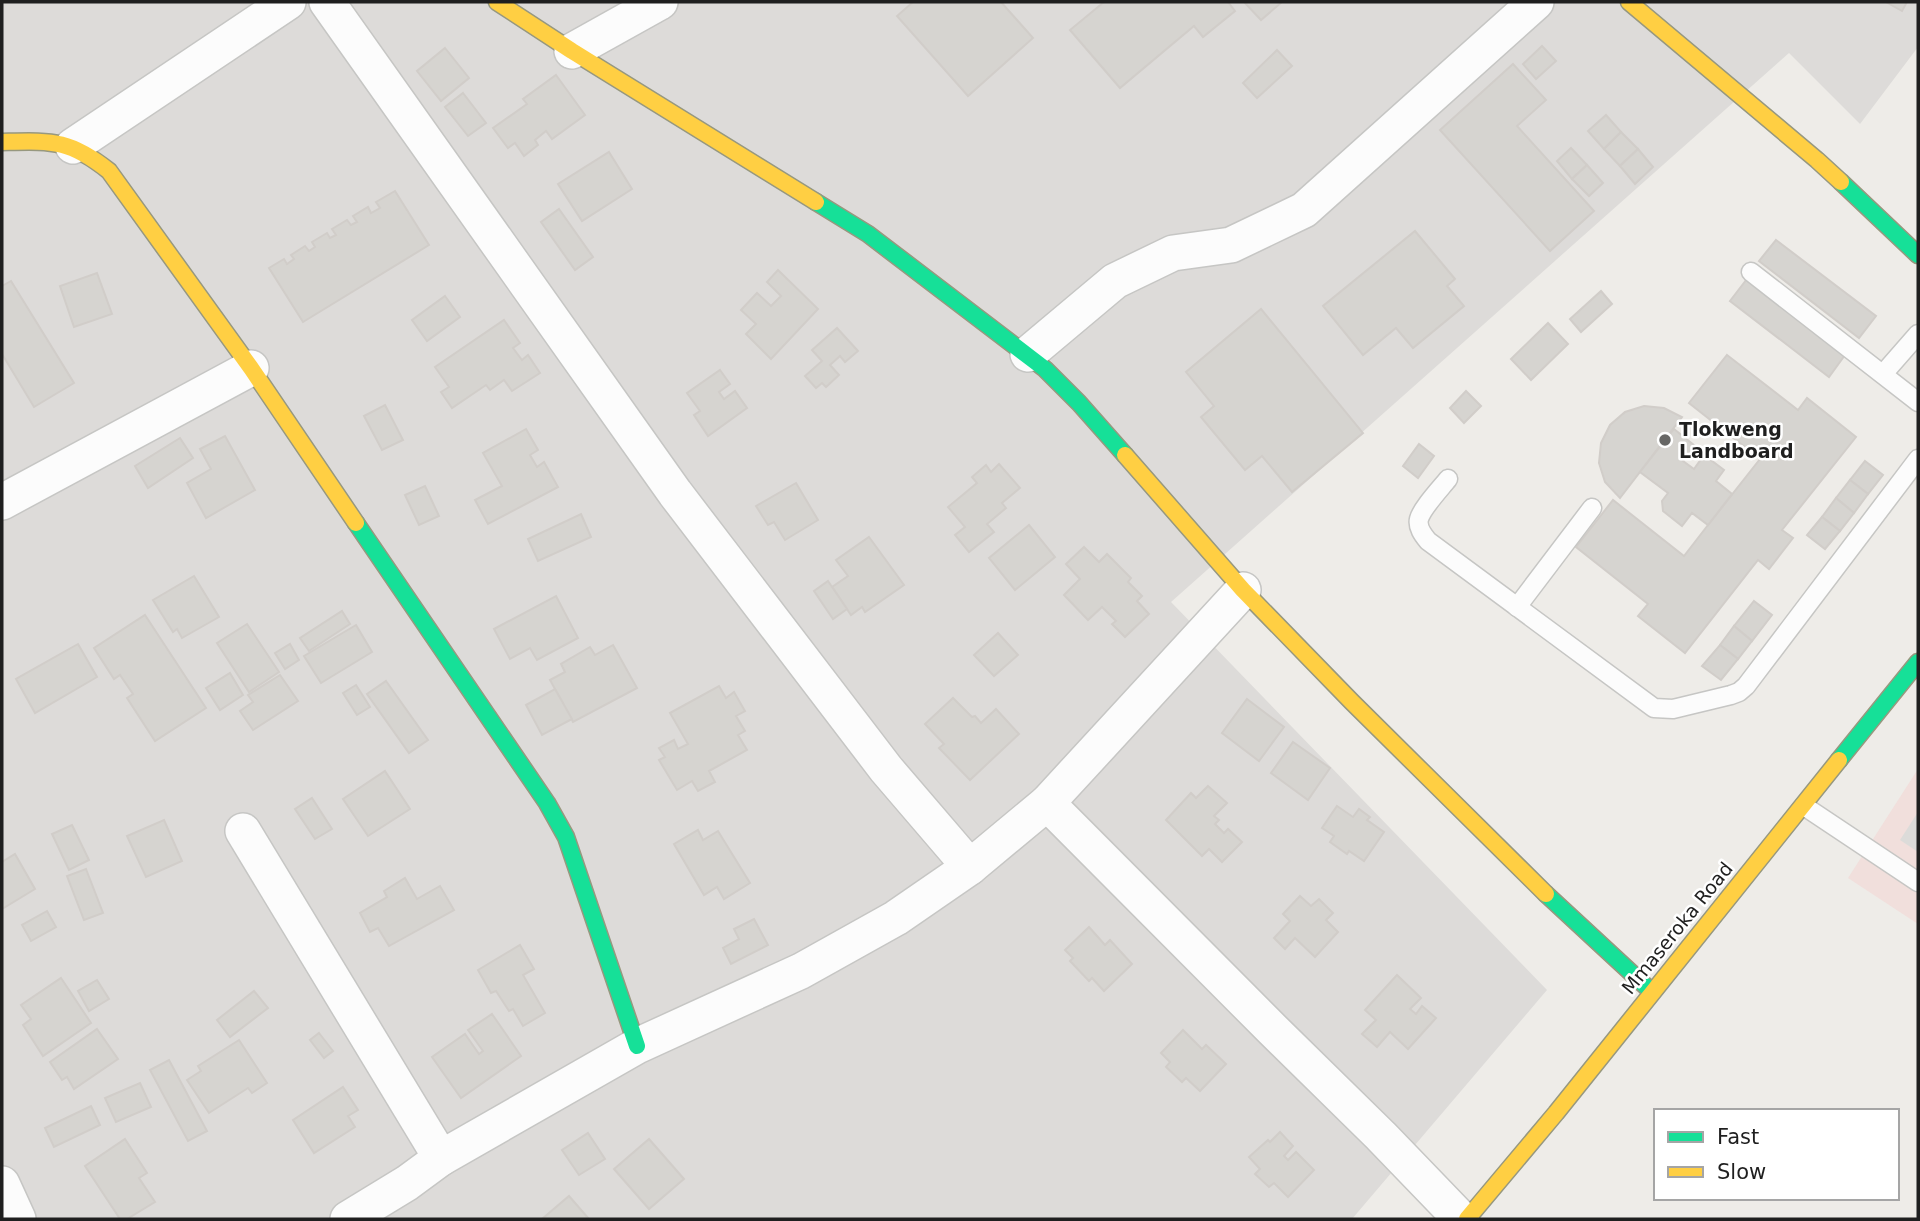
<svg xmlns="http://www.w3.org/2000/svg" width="1920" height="1221" viewBox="0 0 1920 1221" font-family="'DejaVu Sans',sans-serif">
  <rect width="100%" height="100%" fill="#eeece8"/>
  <path fill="#dddbd9" d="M2,2H1918V47L1860,124L1789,53L1171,602L1547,990L1352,1219H2Z"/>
  <path fill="#f1dfdc" d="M1918,769V924L1848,878Z"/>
  <path fill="#dcdbd9" d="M1918,812V852L1900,840Z"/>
  <g fill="#d6d4d0" stroke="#d1cdc9" stroke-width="2">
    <path d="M913,2H1001L1033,38L968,96L897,16Z"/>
    <path d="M1104,2H1228L1235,11L1203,37L1194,26L1120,88L1070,30Z"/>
    <path d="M1244,2H1282L1261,20Z"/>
    <path d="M1886,2H1907L1902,11Z"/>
    <path d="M1542,46L1556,61L1536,79L1523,64Z"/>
    <path d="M445,48L469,78L441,101L417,71Z"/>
    <path d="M1277,50L1292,66L1257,98L1243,83Z"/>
    <path d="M1513,64L1546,100L1517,126L1594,211L1550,251L1440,130Z"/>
    <path d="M556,75L585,115L552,139L546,131L535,140L538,145L524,156L515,143L508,148L493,128L527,104L523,99Z"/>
    <path d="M463,93L486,123L468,136L445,107Z"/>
    <path d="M1606,115L1621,132L1604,149L1588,131Z"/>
    <path d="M1621,132L1638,149L1620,166L1604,149Z"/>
    <path d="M1571,148L1587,165L1572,179L1557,161Z"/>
    <path d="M1638,149L1653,167L1635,184L1620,166Z"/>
    <path d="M609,152L632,189L582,221L558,184Z"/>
    <path d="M1587,165L1603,183L1589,196L1572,179Z"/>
    <path d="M395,191L429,245L303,322L269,268L284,259L287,264L294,259L291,255L305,246L309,251L315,247L312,242L327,233L330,238L336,235L332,229L347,220L351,225L357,222L353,216L368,207L371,213L380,208L376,202Z"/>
    <path d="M559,209L593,257L575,270L541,222Z"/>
    <path d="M1415,231L1455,279L1447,286L1464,306L1413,348L1396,328L1363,355L1323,306Z"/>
    <path d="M1776,240L1876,316L1859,338L1759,261Z"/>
    <path d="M778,270L818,309L771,359L746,334L756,324L741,310L757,293L771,306L781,296L767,282Z"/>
    <path d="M97,273L112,314L74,327L60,286Z"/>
    <path d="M1747,279L1845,355L1829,377L1730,301Z"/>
    <path d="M11,281L74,383L34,407L2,354V286Z"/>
    <path d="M1601,291L1612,304L1581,332L1570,319Z"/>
    <path d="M445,296L460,317L427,341L412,320Z"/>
    <path d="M1261,309L1363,433L1292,492L1262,456L1245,470L1201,417L1214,406L1186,372Z"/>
    <path d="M504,320L520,343L513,348L522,360L528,355L540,373L512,391L504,380L490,390L486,385L452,408L441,392L449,387L435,367Z"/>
    <path d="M1548,323L1568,344L1531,380L1511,359Z"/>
    <path d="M837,328L858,351L845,362L840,356L830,365L839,375L826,387L822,383L816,388L805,376L822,361L812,350Z"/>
    <path d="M1727,355L1798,410L1807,398L1856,437L1782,530L1793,538L1769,569L1758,560L1685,653L1638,616L1648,604L1576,547L1613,500L1684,556L1708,525L1760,459L1689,403Z"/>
    <path d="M720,370L730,384L719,392L724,399L735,391L747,408L708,436L694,415L700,411L687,393Z"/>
    <path d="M1466,391L1481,406L1464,423L1450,408Z"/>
    <path d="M385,405L403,440L382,450L364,416Z"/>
    <path d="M1644,406L1664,408L1682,417L1620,498L1605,482L1599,463L1601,443L1610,425L1625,412Z"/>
    <path d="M526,429L538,450L530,455L537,467L544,462L558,487L488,524L475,500L502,486L483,453Z"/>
    <path d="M1674,429L1695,446L1683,461L1694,469L1704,455L1724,470L1716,481L1732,494L1708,525L1692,513L1682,526L1663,511L1662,501L1668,493L1640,472Z"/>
    <path d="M225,436L255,490L206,518L187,483L211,469L200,449Z"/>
    <path d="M180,438L193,458L148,488L135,466Z"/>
    <path d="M1419,444L1434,456L1418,478L1403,466Z"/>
    <path d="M1865,461L1883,475L1868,494L1850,480Z"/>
    <path d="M999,464L1020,488L1002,503L1006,508L987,524L994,532L969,552L955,535L965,527L948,507L977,483L972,477L986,465L991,472Z"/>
    <path d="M1850,480L1868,494L1854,513L1836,498Z"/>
    <path d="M796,483L818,520L785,540L774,522L768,525L756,506Z"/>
    <path d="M425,486L439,516L419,525L405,495Z"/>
    <path d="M1836,498L1854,513L1840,531L1822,517Z"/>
    <path d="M581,514L591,537L538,561L528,539Z"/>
    <path d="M1822,517L1840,531L1825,549L1807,535Z"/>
    <path d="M1029,525L1055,557L1015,590L989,558Z"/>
    <path d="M869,537L904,585L865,612L862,607L851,615L832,587L848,576L836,560Z"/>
    <path d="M1084,547L1099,562L1107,554L1131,578L1128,582L1142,596L1137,601L1149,614L1125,637L1112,624L1116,621L1102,607L1088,620L1064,595L1080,579L1066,564Z"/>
    <path d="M194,576L219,617L182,638L177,629L173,632L153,600Z"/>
    <path d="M828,581L847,609L833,619L814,591Z"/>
    <path d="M556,596L578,638L537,660L530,648L510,659L494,629Z"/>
    <path d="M1754,601L1772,615L1752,641L1734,626Z"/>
    <path d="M342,611L350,624L309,651L300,638Z"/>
    <path d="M145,615L206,708L155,741L127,698L133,694L120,675L114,679L94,648Z"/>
    <path d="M247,624L279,672L249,692L217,643Z"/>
    <path d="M356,625L372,652L321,683L304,656Z"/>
    <path d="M1734,626L1752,641L1738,659L1720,645Z"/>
    <path d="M998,633L1018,655L994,676L974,655Z"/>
    <path d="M78,644L97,677L35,713L16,679Z"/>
    <path d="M290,644L299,660L285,669L275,653Z"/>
    <path d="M613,645L637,688L573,722L550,680L565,672L561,664L590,647L595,655Z"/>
    <path d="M1720,645L1738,659L1721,680L1702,666Z"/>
    <path d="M230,673L243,695L220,710L206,688Z"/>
    <path d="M280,675L298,701L253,730L240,711L253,702L248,695Z"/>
    <path d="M386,681L428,740L409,753L367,694Z"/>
    <path d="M356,685L370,707L357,715L343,693Z"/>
    <path d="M719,686L726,698L734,692L745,711L736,716L745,731L738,735L747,750L709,771L715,782L698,791L692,781L677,790L659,760L665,757L659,748L674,740L678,749L688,744L670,713Z"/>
    <path d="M555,689L572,719L542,735L526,705Z"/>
    <path d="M953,698L972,717L975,716L981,723L996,709L1019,734L970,780L939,748L944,744L925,724Z"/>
    <path d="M1247,699L1284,727L1259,761L1222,733Z"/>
    <path d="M1293,742L1330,768L1308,800L1271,773Z"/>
    <path d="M385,771L410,809L368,836L343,799Z"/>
    <path d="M1208,786L1227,803L1214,816L1219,820L1215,824L1224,833L1228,829L1242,842L1222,862L1209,849L1202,856L1166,820L1191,793L1196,798Z"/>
    <path d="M312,798L332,829L315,839L295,809Z"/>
    <path d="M1337,806L1353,817L1359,809L1370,817L1367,820L1384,832L1364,861L1349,851L1347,854L1330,842L1334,836L1322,828Z"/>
    <path d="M164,820L182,861L146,877L127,836Z"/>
    <path d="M72,825L89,860L69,870L52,834Z"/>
    <path d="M698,830L703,840L718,831L750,883L724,899L717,887L704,895L674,844Z"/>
    <path d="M15,854L35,889L2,909V862Z"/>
    <path d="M86,869L103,913L84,920L67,876Z"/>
    <path d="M405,878L417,899L440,886L454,910L389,946L378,928L370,932L360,913L387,897L384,891Z"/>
    <path d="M1300,896L1311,906L1319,899L1333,913L1326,920L1338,932L1315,957L1295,938L1285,949L1274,938L1290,921L1283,914Z"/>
    <path d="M47,911L56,927L31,941L22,925Z"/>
    <path d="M754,919L768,945L731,964L723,948L739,939L734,929Z"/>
    <path d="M1089,927L1105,945L1110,940L1132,964L1104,991L1092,978L1089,981L1070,961L1073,958L1065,950Z"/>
    <path d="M520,945L534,969L523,975L545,1013L523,1026L513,1009L509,1011L496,991L491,993L478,970Z"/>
    <path d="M1397,975L1421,998L1410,1009L1416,1014L1422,1006L1436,1018L1408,1049L1390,1032L1377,1047L1362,1034L1376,1020L1365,1010Z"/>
    <path d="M61,978L91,1023L43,1056L23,1025L31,1019L21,1005Z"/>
    <path d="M97,980L109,999L89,1011L78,991Z"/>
    <path d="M254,991L268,1008L230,1037L217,1020Z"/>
    <path d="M492,1014L521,1056L461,1098L432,1057L465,1034L479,1054L483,1051L468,1030Z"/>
    <path d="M97,1029L118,1059L74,1089L67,1077L62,1080L50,1062Z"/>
    <path d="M1183,1030L1202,1049L1206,1045L1226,1064L1200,1091L1186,1078L1182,1082L1166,1067L1170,1062L1161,1053Z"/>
    <path d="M319,1033L333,1051L324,1058L310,1040Z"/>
    <path d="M239,1040L267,1083L252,1093L248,1088L209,1113L187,1080L201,1071L198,1066Z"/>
    <path d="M169,1060L207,1131L188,1141L150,1070Z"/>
    <path d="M140,1083L151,1107L116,1122L105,1098Z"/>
    <path d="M343,1087L358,1110L348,1116L355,1127L314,1153L293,1120Z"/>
    <path d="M91,1106L100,1125L54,1147L45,1128Z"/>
    <path d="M1280,1132L1293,1146L1284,1156L1288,1160L1296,1152L1314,1170L1288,1197L1274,1183L1269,1187L1255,1174L1260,1169L1249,1157L1268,1140L1270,1142Z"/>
    <path d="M588,1133L605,1159L579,1175L562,1150Z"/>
    <path d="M125,1139L147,1173L139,1178L155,1202L127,1219H120L85,1166Z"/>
    <path d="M649,1139L684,1179L649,1209L614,1169Z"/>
    <path d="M569,1196L589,1219H542Z"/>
  </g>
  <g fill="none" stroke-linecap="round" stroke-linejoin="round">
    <defs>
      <g id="lane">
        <path d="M1751,272L1918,402"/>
        <path d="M1883,374L1918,334"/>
        <path d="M1448,479C1440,489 1422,508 1419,519C1417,527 1423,535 1428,541L1654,708L1673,709L1731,695L1739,692L1746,686L1918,459"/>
        <path d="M1517,607L1592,508"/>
        <path d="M1804,806L1918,882"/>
      </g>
      <g id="street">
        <path d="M327,2L675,493L886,769L970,867"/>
        <path d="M572,51L660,2"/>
        <path d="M73,146L288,2"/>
        <path d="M1028,354L1115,281L1173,253L1231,245L1304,210L1536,2"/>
        <path d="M2,502L251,368"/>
        <path d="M1047,803L1273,1030L1381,1136L1461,1219"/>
        <path d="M243,831L441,1158"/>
        <path d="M2,1184L18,1219"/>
        <path d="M348,1219L407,1183L441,1158L637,1046L801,971L896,918L970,867L1047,803L1243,590"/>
      </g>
      <g id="fast">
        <path d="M1841,182L1918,255"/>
        <path d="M816,202L868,234L1045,369L1079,403L1125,455"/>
        <path d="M356,523L547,803L566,837L637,1046"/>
        <path d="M1839,760L1918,662"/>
        <path d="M1546,894L1652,992"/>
      </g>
      <g id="slow">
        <path d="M497,2L572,51L816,202"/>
        <path d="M1629,2L1817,160L1841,182"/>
        <path d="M2,142C52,141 69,139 109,171L251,368L356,523"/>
        <path d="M1125,455L1243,590L1352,702L1546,894"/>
        <path d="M1467,1219L1556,1113L1839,760"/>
      </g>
    </defs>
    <use href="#lane" stroke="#c6c6c4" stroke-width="21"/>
    <use href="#street" stroke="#c6c6c4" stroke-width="38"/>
    <use href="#fast" stroke="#97987f" stroke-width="19"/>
    <use href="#slow" stroke="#97987f" stroke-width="19"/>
    <use href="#lane" stroke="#fcfcfc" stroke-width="18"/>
    <use href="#street" stroke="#fcfcfc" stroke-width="35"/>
    <use href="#fast" stroke="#16e098" stroke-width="16"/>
    <use href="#slow" stroke="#ffcf43" stroke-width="16"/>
  </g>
  <circle fill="#676765" stroke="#fff" stroke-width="2.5" cx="1665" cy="440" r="7"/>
  <g text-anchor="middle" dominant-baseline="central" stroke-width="5" stroke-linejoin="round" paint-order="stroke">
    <g font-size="19" font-weight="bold" fill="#1f1f1f" stroke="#fff" text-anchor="start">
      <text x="1679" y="429">Tlokweng<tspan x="1679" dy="22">Landboard</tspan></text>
    </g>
    <g font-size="19" fill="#1f1f1f" stroke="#fff">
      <text transform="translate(1677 928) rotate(-51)">Mmaseroka Road</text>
    </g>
  </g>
  <rect width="1920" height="1221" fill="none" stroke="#1f1f1f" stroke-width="7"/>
  <rect x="1654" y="1109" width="245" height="91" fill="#ffffff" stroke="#a5a5a5" stroke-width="2"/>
  <rect x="1668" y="1132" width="35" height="10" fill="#16e098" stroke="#a5a5a5" stroke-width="2"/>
  <text x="1717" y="1144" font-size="21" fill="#1f1f1f">Fast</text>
  <rect x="1668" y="1167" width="35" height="10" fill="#ffcf43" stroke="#a5a5a5" stroke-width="2"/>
  <text x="1717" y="1179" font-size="21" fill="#1f1f1f">Slow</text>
</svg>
